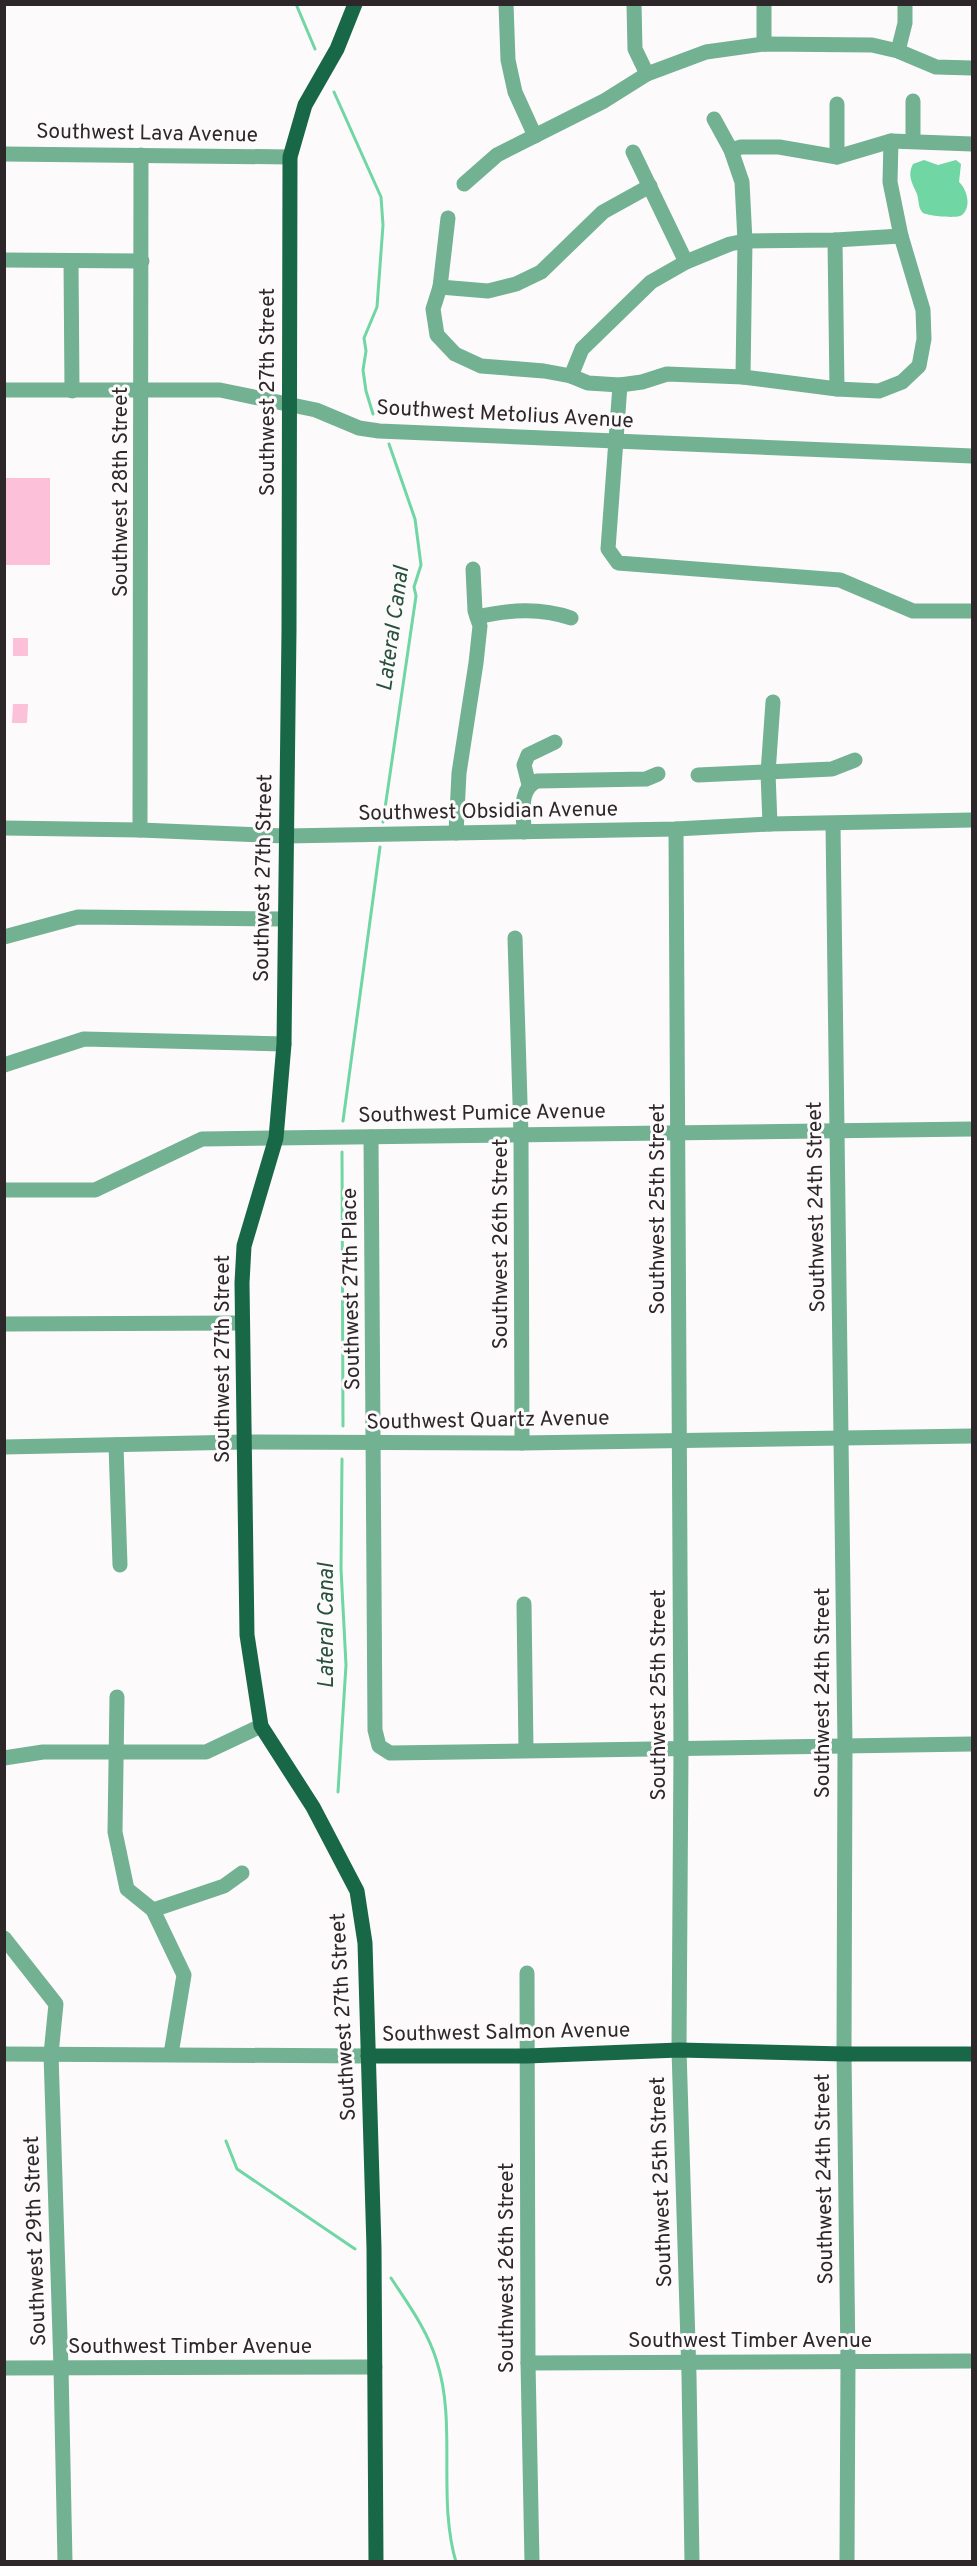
<svg xmlns="http://www.w3.org/2000/svg" width="977" height="2566" viewBox="0 0 977 2566" font-family="Overpass,sans-serif">
  <rect width="100%" height="100%" fill="#fdfafb"/>
  <g fill="#fcc0d8">
    <rect x="5" y="478" width="45" height="87"/>
    <rect x="13" y="638" width="15" height="18"/>
    <path d="M13,704H28L27,723H12Z"/>
  </g>
  <path fill="#6fd6a4" d="M924,160L938,165L956,160L961,164L959,182C967,189 972,207 962,215C958,219 925,216 922,212C918,207 919,200 917,194C912,183 907,175 913,164Z"/>
  <g fill="none" stroke-linecap="round" stroke-linejoin="round">
    <g stroke="#6fd6a4" stroke-width="3">
      <path d="M296,4L315,49"/>
      <path d="M334,92L381,197L383,225L377,307L364,338L366,351L363,370L366,391L373,414"/>
      <path d="M383,822L416,596L414,587L421,565L415,519L389,444"/>
      <path d="M343,1121L380,847"/>
      <path d="M342,1152L343,1426"/>
      <path d="M338,1792L346,1665L341,1569L342,1459"/>
      <path d="M226,2141L237,2169L355,2249"/>
      <path d="M391,2278C408,2304 428,2331 437,2362C457,2424 437,2498 456,2562"/>
    </g>
    <g stroke="#72b191" stroke-width="15">
      <path d="M506,4L508,60L515,92L535,136"/>
      <path d="M634,4L635,49L647,74"/>
      <path d="M764,4V44"/>
      <path d="M898,51L905,23V4"/>
      <path d="M837,104V157"/>
      <path d="M714,119L731,150L742,182L745,241L743,377"/>
      <path d="M913,141V101"/>
      <path d="M731,150L741,147H779L837,157L891,141L972,144"/>
      <path d="M633,152L686,262"/>
      <path d="M4,154L290,157"/>
      <path d="M464,184L497,155L604,101L647,74L706,52L764,44L872,45L898,51L936,67L972,68"/>
      <path d="M448,218L440,287L433,309L437,335L455,354L481,366L544,371L571,376L588,383L620,385L642,382L667,374L743,377L837,389L879,391L902,382L919,366L924,339L923,310L901,236L890,182L891,141"/>
      <path d="M835,240L837,389"/>
      <path d="M4,260L142,261"/>
      <path d="M71,261L72,391"/>
      <path d="M440,287L488,291L516,284L541,272L603,212L650,186"/>
      <path d="M571,376L582,349L651,282L686,262L730,244L745,241L835,240L901,236"/>
      <path d="M620,385L608,549L618,563L840,580L913,611H972"/>
      <path d="M4,390H220L316,410L359,428L379,431L972,456"/>
      <path d="M477,617C509,610 539,607 571,618"/>
      <path d="M698,775L832,769L855,760"/>
      <path d="M529,785L524,765L528,755L555,742"/>
      <path d="M770,824L768,773L773,702"/>
      <path d="M833,824L845,1745L844,2054L848,2361L847,2562"/>
      <path d="M4,828L140,830L285,836L676,829L770,824L972,820"/>
      <path d="M676,829L681,1750L679,2050L689,2376L692,2562"/>
      <path d="M140,830L141,155"/>
      <path d="M524,832C524,814 518,789 537,781L646,779L658,774"/>
      <path d="M456,833L459,773L476,663L480,626L475,611L473,569"/>
      <path d="M4,937L78,917L285,919"/>
      <path d="M515,938L521,1135L522,1443"/>
      <path d="M4,1065L84,1039L284,1044"/>
      <path d="M371,1137L375,1730L379,1746L390,1753L972,1744"/>
      <path d="M4,1190H95L202,1139L972,1129"/>
      <path d="M4,1324L242,1323"/>
      <path d="M116,1445L120,1565"/>
      <path d="M4,1447L244,1442L522,1443L972,1436"/>
      <path d="M524,1604L526,1750"/>
      <path d="M117,1697L115,1832L127,1889L153,1910L184,1975L171,2054"/>
      <path d="M4,1758L43,1752H206L261,1726"/>
      <path d="M153,1910L224,1886L242,1873"/>
      <path d="M4,1938L56,2004L51,2054L61,2368L65,2562"/>
      <path d="M527,1973L528,2363L532,2562"/>
      <path d="M4,2054L368,2056"/>
      <path d="M528,2363L972,2361"/>
      <path d="M4,2368L375,2367"/>
    </g>
    <g stroke="#186847" stroke-width="15">
      <path d="M355,4L337,49L305,105L290,157L289,630L284,1044L276,1138L244,1246L242,1283L247,1635L261,1726L313,1807L357,1891L365,1943L374,2248L376,2562"/>
      <path d="M368,2056H527L679,2050L844,2054H972"/>
    </g>
  </g>
  <g text-anchor="middle" dominant-baseline="central" stroke-width="6" stroke-linejoin="round" paint-order="stroke">
    <g font-size="21" fill="#2d2729" stroke="#fdfafb">
      <text transform="translate(147 134) rotate(1)">Southwest Lava Avenue</text>
      <text transform="translate(268 392) rotate(-90)">Southwest 27th Street</text>
      <text transform="translate(505 415) rotate(3)">Southwest Metolius Avenue</text>
      <text transform="translate(121 492) rotate(-90)">Southwest 28th Street</text>
      <text transform="translate(488 812) rotate(-1)">Southwest Obsidian Avenue</text>
      <text transform="translate(264 878) rotate(-89)">Southwest 27th Street</text>
      <text transform="translate(482 1114) rotate(-1)">Southwest Pumice Avenue</text>
      <text transform="translate(817 1207) rotate(-91)">Southwest 24th Street</text>
      <text transform="translate(658 1209) rotate(-90)">Southwest 25th Street</text>
      <text transform="translate(501 1244) rotate(-90)">Southwest 26th Street</text>
      <text transform="translate(352 1289) rotate(-91)">Southwest 27th Place</text>
      <text transform="translate(223 1359) rotate(-90)">Southwest 27th Street</text>
      <text transform="translate(488 1421) rotate(-1)">Southwest Quartz Avenue</text>
      <text transform="translate(823 1693) rotate(-90)">Southwest 24th Street</text>
      <text transform="translate(659 1695) rotate(-90)">Southwest 25th Street</text>
      <text transform="translate(344 2017) rotate(-93)">Southwest 27th Street</text>
      <text transform="translate(506 2033) rotate(-1)">Southwest Salmon Avenue</text>
      <text transform="translate(825 2179) rotate(-91)">Southwest 24th Street</text>
      <text transform="translate(662 2182) rotate(-92)">Southwest 25th Street</text>
      <text transform="translate(36 2241) rotate(-92)">Southwest 29th Street</text>
      <text transform="translate(507 2268) rotate(-90)">Southwest 26th Street</text>
      <text x="750" y="2341">Southwest Timber Avenue</text>
      <text x="190" y="2347">Southwest Timber Avenue</text>
    </g>
    <g font-size="22" font-style="italic" fill="#26513c" stroke="#fdfafb">
      <text transform="translate(394 629) rotate(-82)">Lateral Canal</text>
      <text transform="translate(327 1626) rotate(-90)">Lateral Canal</text>
    </g>
  </g>
  <rect width="977" height="2566" fill="none" stroke="#2d2729" stroke-width="12"/>
</svg>
